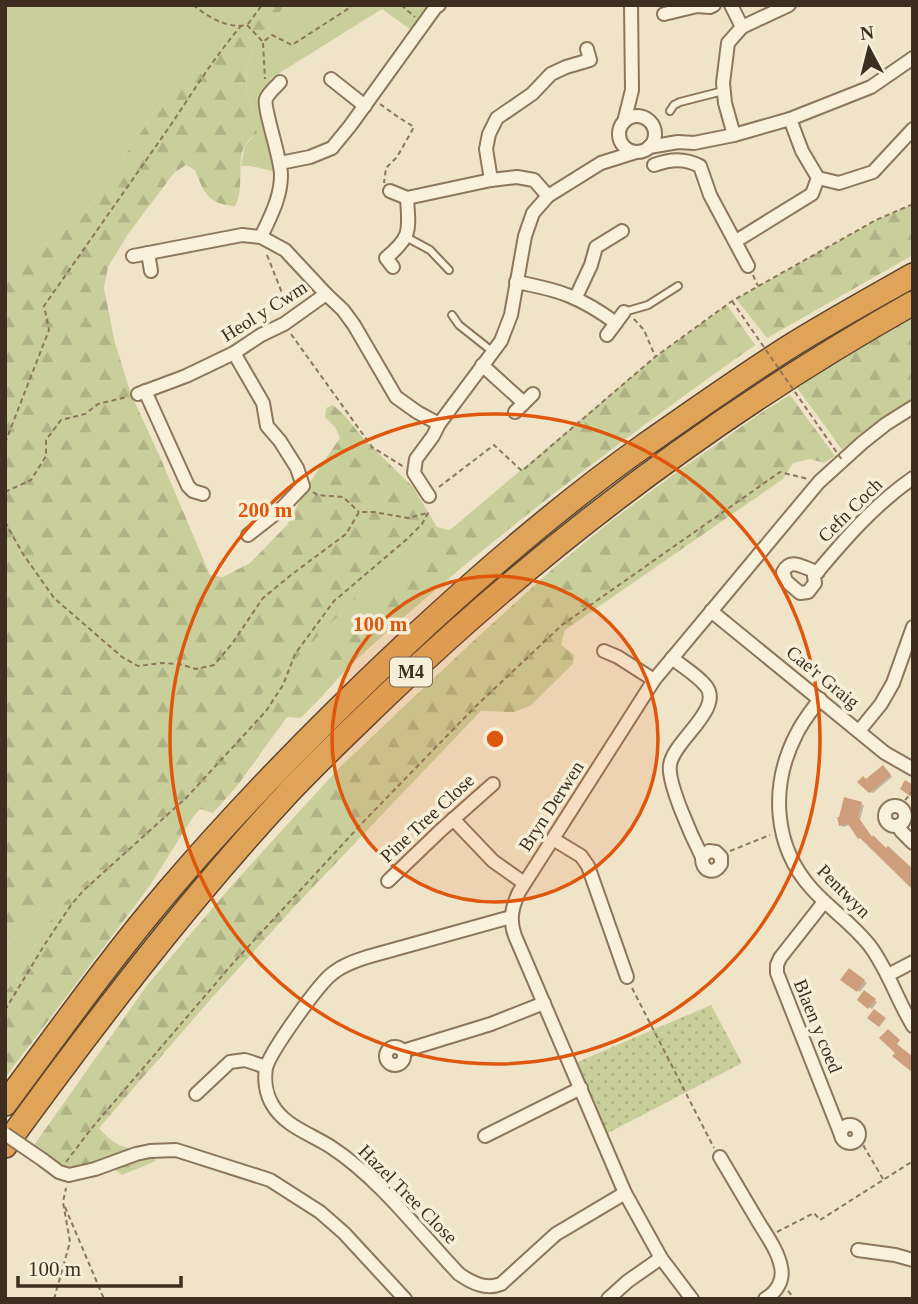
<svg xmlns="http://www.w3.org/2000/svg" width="918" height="1304" viewBox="0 0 918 1304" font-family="'Times New Roman',serif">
  <defs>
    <pattern id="forest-firs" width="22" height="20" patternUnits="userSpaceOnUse" patternTransform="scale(1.75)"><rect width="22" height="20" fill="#c9cf9b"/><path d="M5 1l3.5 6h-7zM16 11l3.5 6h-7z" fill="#aeb285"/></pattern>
    <pattern id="park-dots" width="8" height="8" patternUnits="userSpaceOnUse" patternTransform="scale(1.75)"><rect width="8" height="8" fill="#c9cf9b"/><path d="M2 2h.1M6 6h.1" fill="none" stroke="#aeb285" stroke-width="1.8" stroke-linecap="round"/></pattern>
  </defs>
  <rect width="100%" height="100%" fill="#f0e4c8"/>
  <g fill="#c9cf9b">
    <path d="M5,5H265L244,33L236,32L224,44L203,75L192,69H185L127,152L97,198L82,217L20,262L5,279Z"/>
    <path d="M284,5H443L418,35L382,9L270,79L274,89L268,95L281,173L251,166H241L245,145L257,133L256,124L246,91L247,67L255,47V39L273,24Z"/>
    <path d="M422,531L432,541L231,741L65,902L51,919L13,983L5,992V948L58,887L222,734Z"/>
  </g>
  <g fill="url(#forest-firs)">
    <path d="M265,5H284L273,24L255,39V47L247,67L246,91L256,124L257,133C254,136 247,141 245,145C236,161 245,189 235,206C208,204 204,193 195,170L186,165L174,173L128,234L108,267L104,288L115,343L131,394L160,457L210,575L223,577L250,563L287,525L310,482L340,438L335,427L325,417L326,408L333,405L345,416L364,439L413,487L437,527L450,530L655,357L727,305L755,345C618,442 483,544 359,657C338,676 321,700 300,718L287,717L237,786L213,813L200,809L193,817L149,887L5,1078V992L13,983L51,919L65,902L231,741L296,672L432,541L422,531L222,734L58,887L5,948V279L20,262L82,217L97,198L127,152L185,69H192L203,75L224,44L236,32H244Z"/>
    <path d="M913,204V255L767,338L736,299L876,220Z"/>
    <path d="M913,317V398L842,449L797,388L837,361Z"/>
    <path d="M790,395L835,456L824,463L810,459L793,463L783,479L565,630L561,645L574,655L573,664L530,706L514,712L481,711L476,716L295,906L210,1000L99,1128C115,1147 126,1149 150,1151L156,1161L122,1175L111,1167H54L32,1148L148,984L234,883L338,769L470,644L555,567L611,521L681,469L764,411Z"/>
  </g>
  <path fill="url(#park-dots)" d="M711,1005L742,1063L608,1133L575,1063Z"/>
  <g fill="#0003">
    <path d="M885,769L892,777L873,793L870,792L867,781Z"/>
    <path d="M845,799L864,805L860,820L873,838L887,850L860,838L850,825L843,827L841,825Z"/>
    <path d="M849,971L867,983L860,992L843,980Z"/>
    <path d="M865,993L877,1002L872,1009L859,1000Z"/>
  </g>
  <g fill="#cf9f7d">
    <path d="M883,765L891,775L869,793L857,782L863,776L866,779Z"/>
    <path d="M905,780L913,785V798L900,789Z"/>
    <path d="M844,797L862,802L858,817L872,837L873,835L886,848L888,846L913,869V890L860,838L858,839L848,824L839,826L837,817H839Z"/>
    <path d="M849,968L865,980L857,992L840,980Z"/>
    <path d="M864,990L876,999L868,1009L857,1000Z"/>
    <path d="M874,1009L886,1018L879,1027L867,1018Z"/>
    <path d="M888,1029L900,1040L897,1044L913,1057V1073L892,1056L895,1053L879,1038Z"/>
  </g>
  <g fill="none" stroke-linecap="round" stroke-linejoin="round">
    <defs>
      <g id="service">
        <path d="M670,111L674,105L680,102L723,91"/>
        <path d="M406,237L430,250L449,270"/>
        <path d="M624,312L648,305L678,286"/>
        <path d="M452,315L459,325L493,352"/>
      </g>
      <g id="minor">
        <path d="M731,5L742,27"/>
        <path d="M664,14L697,6L710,7L714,5"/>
        <path d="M331,79L365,106"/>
        <circle cx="637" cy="134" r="18"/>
        <path d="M790,119L802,151L818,178L839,183L873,172L913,129"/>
        <path d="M624,122L632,90L631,5"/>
        <path d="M734,135L725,103L723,83L728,43L742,27L789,5"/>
        <path d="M649,147L678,142L694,143L734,135L790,119L871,87L913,58"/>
        <path d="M280,163L310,157L332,148L350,126L435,8L439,5"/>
        <path d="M654,165C671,159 684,158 700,166L710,195L748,266"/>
        <path d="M491,180L486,149L489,134L497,118L532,94L551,74L566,67L590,60L587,49"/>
        <path d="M390,191L407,198L491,180L517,177L534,180L548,196"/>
        <path d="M261,237C270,217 281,198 281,175C281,158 263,108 266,99C268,93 276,87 280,82"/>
        <path d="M736,241L812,194L818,178"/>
        <path d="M148,253L151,271"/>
        <path d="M133,256L242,235L261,237L285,250L326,294"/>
        <path d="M393,267L386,258C412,236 409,231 407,198"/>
        <path d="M516,282C560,290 580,297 616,323"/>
        <path d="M576,297L591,265L596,247L622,231"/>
        <path d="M607,335L624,312"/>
        <path d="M234,353L263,403L267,426L280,441L297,468L303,486L280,510L248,535"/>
        <path d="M482,365L524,403"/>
        <path d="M145,391L188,486L193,491L203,494"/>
        <path d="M138,394L186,376L234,353L261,335L284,324L326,294L343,310L354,325L396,397L417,412L439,424L433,436L416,459L414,473L429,496"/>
        <path d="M515,412L533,394"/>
        <path d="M439,424L501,341L511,315L525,236L533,213L548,196L601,163L636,152"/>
        <path d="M818,572C804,569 791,556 783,572L786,581L800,593L808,592L815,583L814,576C844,540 874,505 913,478"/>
        <path d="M711,611L885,753L913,769"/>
        <path d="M604,651L618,657L654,680"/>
        <path d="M672,658C683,667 697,675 706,686C724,709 673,741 670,765C667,783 693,839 702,857C701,871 714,876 721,864V857L716,852L709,851L702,857"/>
        <path d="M820,699C811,711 802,722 796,735C770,786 773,846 812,889C830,909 853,924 870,946C888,970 897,1000 913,1026"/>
        <path d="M859,731L881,704L893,683L913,627"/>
        <circle cx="895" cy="816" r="10"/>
        <path d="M453,819L493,861L524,883"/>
        <path d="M899,825L901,831L913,843"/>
        <path d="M553,839L581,856L588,866L627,977"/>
        <path d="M388,881L440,831L493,784"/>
        <path d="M824,902L780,958L777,965V973L841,1135"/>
        <path d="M511,917L367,957C355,961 343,965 333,973C319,983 270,1052 266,1068C264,1080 266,1094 272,1104C284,1126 311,1134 331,1147C380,1179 419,1232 459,1274C472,1283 486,1290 501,1284L556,1234L625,1193"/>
        <path d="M888,975L913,962"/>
        <circle cx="395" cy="1056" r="9"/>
        <path d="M403,1051L491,1024L544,1003"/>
        <path d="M196,1094L230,1062L245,1060L266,1067"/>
        <circle cx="850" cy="1134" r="9"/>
        <path d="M485,1136L581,1088"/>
        <path d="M720,1157C733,1179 746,1201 759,1223C767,1236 778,1251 781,1267C784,1280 777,1292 765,1299"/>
        <path d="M43,1160L59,1172L69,1175L95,1169L136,1154L150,1151L176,1150L270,1180L320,1212L344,1233L405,1299"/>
        <path d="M858,1250L895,1255L913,1260"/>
        <path d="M608,1299L628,1281L661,1258"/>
        <path d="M692,1299L661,1258L625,1193L515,936C509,920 512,907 519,892L654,680L819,482L862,443L886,424L913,407"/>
      </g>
      <g id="motorway">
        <path d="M5,1104C58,1033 110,959 168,891C242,804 322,723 405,645C481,574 560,505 645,445C692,412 740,378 789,347C829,322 871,299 913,275"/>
        <path d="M5,1146C94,1024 185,904 288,793C319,760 353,728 386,696C545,544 721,411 913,303"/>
      </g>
    </defs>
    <use href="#service" stroke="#8d765c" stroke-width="10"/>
    <use href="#minor" stroke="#8d765c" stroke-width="16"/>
    <use href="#motorway" stroke="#5b4430" stroke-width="26"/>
    <g stroke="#8d765c" stroke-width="2" stroke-dasharray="5 3.5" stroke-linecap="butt">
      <path d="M193,5C208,17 227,29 247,25L263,42L272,35L292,45L354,5"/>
      <path d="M401,5L415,17"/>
      <path d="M248,24L262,5"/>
      <path d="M263,43L265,79"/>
      <path d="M380,104L398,117L414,127L397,157L386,168L384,183"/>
      <path d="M267,255L288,308"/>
      <path d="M753,275L758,286"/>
      <path d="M634,319L644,330L655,356"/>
      <path d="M291,334L372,447L404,467"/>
      <path d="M5,443L49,330L44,306C86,246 128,186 170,126C193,92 214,57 241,26"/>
      <path d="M439,487L494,445L522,471L655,357L732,301L876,220L913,204"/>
      <path d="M5,492L31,480L46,456V440L61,420L85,414L98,404L127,397"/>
      <path d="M313,492L317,495L343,497L359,512"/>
      <path d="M5,522L23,554L54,598L122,657L138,666L162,663L179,664L196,669L214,665L231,645L263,598L291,575L346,534L359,512H374L408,518L428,513"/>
      <path d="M900,807L913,790"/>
      <path d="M730,851L770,835"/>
      <path d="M632,988L714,1148"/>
      <path d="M5,1010L45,944L71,905L84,890L187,797L266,711L283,685L295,654L334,601L407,539L422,524L428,513V509"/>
      <path d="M859,1138L883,1179"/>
      <path d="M66,1162L91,1129L234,962L366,819L476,706L562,625L780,472L808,479"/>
      <path d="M65,1207L104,1299"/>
      <path d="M777,1232L814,1213L820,1220L913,1161"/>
      <path d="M788,1291L795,1299"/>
      <path d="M54,1299L70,1242L63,1202L66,1188"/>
    </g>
    <use href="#service" stroke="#faf1dc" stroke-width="6"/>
    <use href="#minor" stroke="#faf1dc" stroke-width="12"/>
    <use href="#motorway" stroke="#e0a458" stroke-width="23"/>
    <defs>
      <path id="minor-bridge" d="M5,1134L43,1160"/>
    </defs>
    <use href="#minor-bridge" stroke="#8d765c" stroke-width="16" stroke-linecap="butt"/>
    <path stroke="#8d765c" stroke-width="2" stroke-dasharray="5 3.5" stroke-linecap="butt" d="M732,301L842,460"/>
    <use href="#minor-bridge" stroke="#faf1dc" stroke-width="12"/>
  </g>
  <circle cx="495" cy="739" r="163" fill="#df570d" fill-opacity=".12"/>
  <g fill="none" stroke="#df570d" stroke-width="3.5">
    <circle cx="495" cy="739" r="163"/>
    <circle cx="495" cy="739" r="325"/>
  </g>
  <g text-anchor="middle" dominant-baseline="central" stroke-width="7" stroke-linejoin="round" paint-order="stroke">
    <rect fill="#f7eed8" stroke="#756857" stroke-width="2" x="390" y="657.5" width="42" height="29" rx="5"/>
    <g font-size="18" font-weight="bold" fill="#3d2e20">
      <text x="411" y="672">M4</text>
    </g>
    <g font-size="19" fill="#3d2e20" stroke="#f7eed8">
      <text transform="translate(264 311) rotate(-32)">Heol y Cwm</text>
      <text transform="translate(850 510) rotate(-45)">Cefn Coch</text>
      <text transform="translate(823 677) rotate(39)">Cae'r Graig</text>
      <text transform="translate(551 806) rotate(-57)">Bryn Derwen</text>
      <text transform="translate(427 818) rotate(-43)">Pine Tree Close</text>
      <text transform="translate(844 891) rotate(45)">Pentwyn</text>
      <text transform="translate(818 1026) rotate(68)">Blaen y coed</text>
      <text transform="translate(408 1194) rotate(45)">Hazel Tree Close</text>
    </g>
  </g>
  <circle cx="495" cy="739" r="10" fill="#df570d" stroke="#f7eed8" stroke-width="3.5"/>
  <g font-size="21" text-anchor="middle" font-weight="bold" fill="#df570d" stroke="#f7eed8" stroke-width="7" stroke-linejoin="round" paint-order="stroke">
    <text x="265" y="517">200 m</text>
    <text x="380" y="631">100 m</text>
  </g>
  <rect width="918" height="1304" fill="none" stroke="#3d2e20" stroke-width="14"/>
  <g transform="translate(869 49) rotate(353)" stroke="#f7eed8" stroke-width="5" paint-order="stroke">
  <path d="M0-5L12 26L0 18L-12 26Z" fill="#3d2e20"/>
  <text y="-10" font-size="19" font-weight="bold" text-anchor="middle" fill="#3d2e20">N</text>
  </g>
  <path d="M18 1276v10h163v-10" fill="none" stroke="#3d2e20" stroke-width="3.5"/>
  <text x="28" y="1276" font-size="21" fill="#3d2e20" stroke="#f7eed8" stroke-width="5" paint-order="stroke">100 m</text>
</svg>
